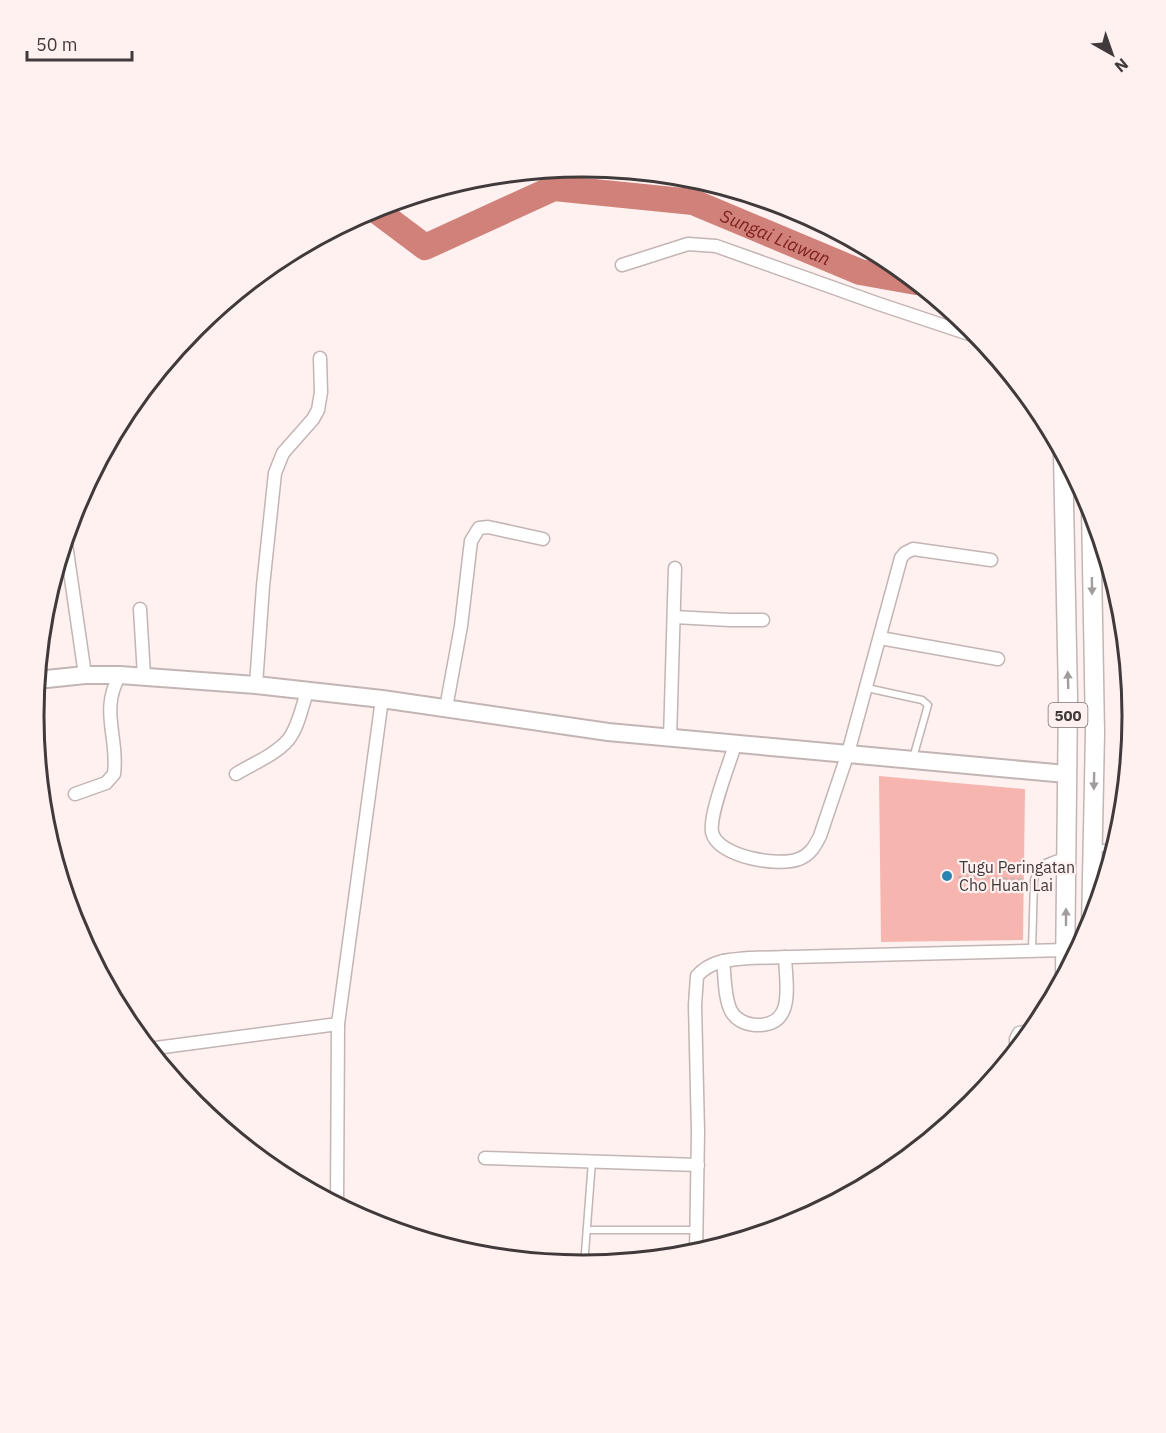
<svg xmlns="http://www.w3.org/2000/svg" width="1166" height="1433" viewBox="0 0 1166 1433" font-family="'IBM Plex Sans',sans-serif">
  <rect width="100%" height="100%" fill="#fff1f0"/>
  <path fill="#f6b5ae" d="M879,776L1025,789L1023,940L881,942Z"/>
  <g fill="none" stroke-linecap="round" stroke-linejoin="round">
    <path stroke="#d08179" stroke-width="26" id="s1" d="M373,208L425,247L554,188L693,202L860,272L916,282"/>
    <defs>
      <g id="lane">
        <path d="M867,688L922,700L928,705L913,758"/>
        <path d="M1096,848H1115"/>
        <path d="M1032,951L1034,880C1040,862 1049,861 1065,856"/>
        <path d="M856,1191L860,1189"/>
        <path d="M587,1230H697"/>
        <path d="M584,1266L592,1161"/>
      </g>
      <g id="street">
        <path d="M580,167H593"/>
        <path d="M622,265L688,244L716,246L879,304L981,338"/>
        <path d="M65,537L85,675"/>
        <path d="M140,609L144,676"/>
        <path d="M674,617L730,620H763"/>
        <path d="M880,638L998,659"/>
        <path d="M256,685L263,586L275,473L283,453L313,419L318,410L321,392L320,358"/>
        <path d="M446,708L461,626L471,541L479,528L488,527L543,539"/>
        <path d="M670,739L675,568"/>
        <path d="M736,742C730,762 709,814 712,832C717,857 779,867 799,859C810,855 815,846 820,836L848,753L901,558L905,553L913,549L991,560"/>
        <path d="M236,774C252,764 275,755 288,740C298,728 302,707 307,692"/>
        <path d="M75,794L106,783L114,774C119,738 99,710 120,675"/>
        <path d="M723,961C725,976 724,997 731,1011C736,1020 745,1024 755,1025C796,1027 786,985 785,957"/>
        <path d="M148,1049L338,1024"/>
        <path d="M1016,1052V1039L1019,1033L1034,1030"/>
        <path d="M485,1158L698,1165"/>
        <path d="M337,1206L338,1024L382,699"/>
        <path d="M696,1254L698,1132L695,1005L697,976C711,960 729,960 749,958L1066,950"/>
      </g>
      <path id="secondary" d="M37,680L85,675H120L256,685L382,699L608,732L1066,774"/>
      <g id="primary">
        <path d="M1063,454L1068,697L1065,976"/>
        <path d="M1091,928L1095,733L1091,507"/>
      </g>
    </defs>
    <use href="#lane" stroke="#c2b5b4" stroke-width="9"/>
    <use href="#street" stroke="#c2b5b4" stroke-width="15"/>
    <use href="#secondary" stroke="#c2b5b4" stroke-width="20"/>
    <use href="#primary" stroke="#c2b5b4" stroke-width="21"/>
    <path stroke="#c2b7b6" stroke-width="2" stroke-dasharray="4.5 3" stroke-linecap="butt" d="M958,877L1025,879"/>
    <use href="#lane" stroke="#fff" stroke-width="6"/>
    <use href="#street" stroke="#fff" stroke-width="12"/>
    <use href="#secondary" stroke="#fff" stroke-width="16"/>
    <use href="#primary" stroke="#fff" stroke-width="18"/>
  </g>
  <defs><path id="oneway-solid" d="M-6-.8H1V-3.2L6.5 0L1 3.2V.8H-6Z" transform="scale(1.5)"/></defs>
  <g fill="#a09d9c">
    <use href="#oneway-solid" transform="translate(1092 586) rotate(89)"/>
    <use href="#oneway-solid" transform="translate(1068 680) rotate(-92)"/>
    <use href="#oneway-solid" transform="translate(1094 781) rotate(91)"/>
    <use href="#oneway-solid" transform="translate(1066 917) rotate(-90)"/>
  </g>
  <circle fill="#2c84b2" stroke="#fff1f0" stroke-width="2" cx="947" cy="876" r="6"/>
  <g text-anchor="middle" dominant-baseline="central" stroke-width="4.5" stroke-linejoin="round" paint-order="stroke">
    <rect fill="#fff1f0" stroke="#797271" stroke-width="1.5" x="1048.5" y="703" width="39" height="24" rx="4.5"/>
    <g font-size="15" font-weight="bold" fill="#403b3a">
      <text x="1068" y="715">500</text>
    </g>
    <g font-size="16" fill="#403b3a" stroke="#fff1f0" text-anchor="start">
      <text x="959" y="867">Tugu Peringatan<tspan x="959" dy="18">Cho Huan Lai</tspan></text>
    </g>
    <g font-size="18" font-style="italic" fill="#7e1f1d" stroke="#fff1f0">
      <text stroke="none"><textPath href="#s1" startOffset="436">Sungai Liawan</textPath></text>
    </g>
  </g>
  <path d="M0 0H1166V1433H0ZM44 716a539 539 0 1 1 1078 0a539 539 0 1 1-1078 0Z" fill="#fff1f0" fill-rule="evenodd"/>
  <path fill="none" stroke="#403b3a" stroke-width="3" d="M44 716a539 539 0 1 1 1078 0a539 539 0 1 1-1078 0Z"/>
  <g transform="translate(1112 54) rotate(140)" stroke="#fff1f0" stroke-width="4.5" paint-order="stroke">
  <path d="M0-4.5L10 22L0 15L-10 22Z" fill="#403b3a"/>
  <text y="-9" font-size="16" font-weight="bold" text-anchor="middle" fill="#403b3a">N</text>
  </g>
  <path d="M27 51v9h105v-9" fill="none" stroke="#403b3a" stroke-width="3"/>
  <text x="36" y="51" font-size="18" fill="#403b3a" stroke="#fff1f0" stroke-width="4.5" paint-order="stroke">50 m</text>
</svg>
